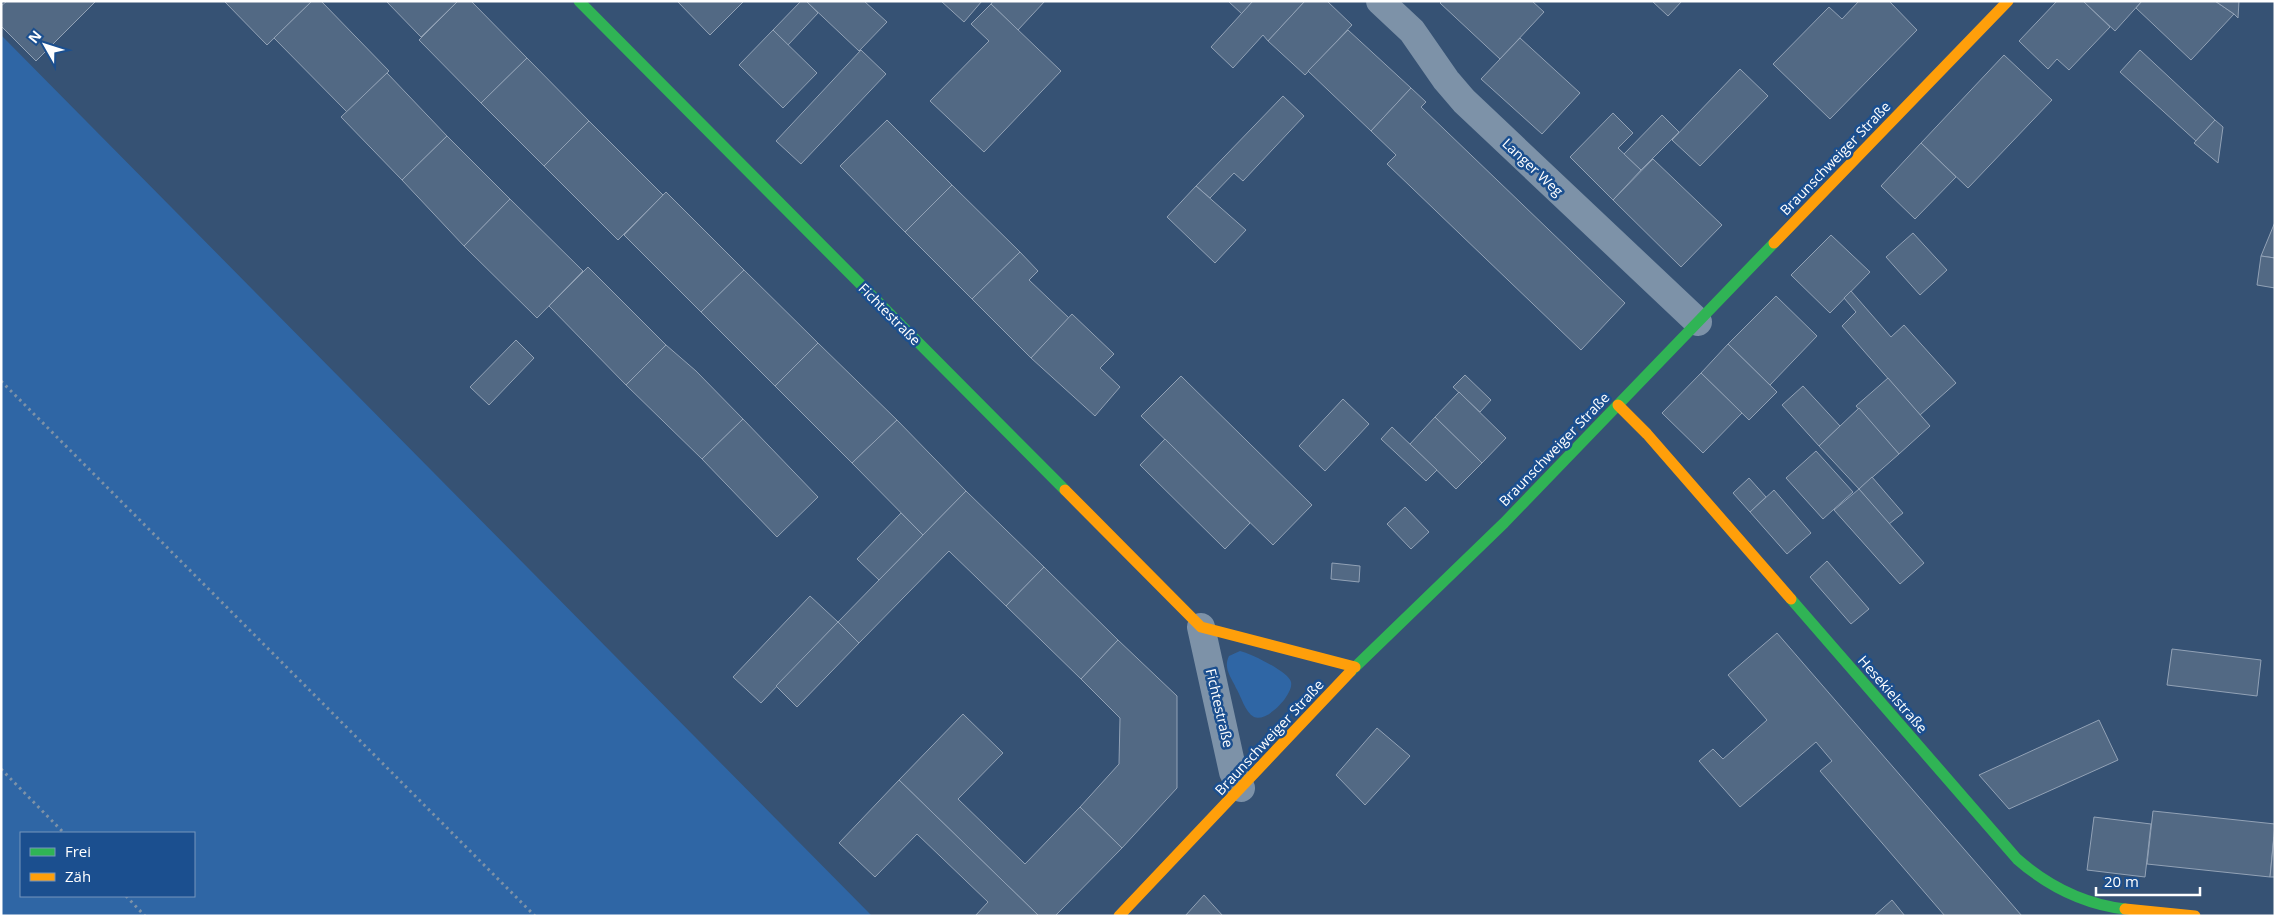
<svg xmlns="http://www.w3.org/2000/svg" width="2276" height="917" viewBox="0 0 2276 917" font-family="'Open Sans',sans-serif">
  <rect width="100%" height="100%" fill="#365274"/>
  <g fill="#2f66a5" fill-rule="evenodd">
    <path d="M1,35L872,916H1ZM21,833H194V896H21Z"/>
    <path d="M1240,651C1250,653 1289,672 1291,682C1294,694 1267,723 1254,717C1245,712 1241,696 1236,688C1231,677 1223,668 1229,656Z"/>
  </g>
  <g fill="#526984" stroke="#92a2b6">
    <path d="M7,1H96L36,61L1,26V6Z"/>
    <path d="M224,1H312L267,45Z"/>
    <path d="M312,1H321L389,71L347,112L274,38Z"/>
    <path d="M386,1H458L421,37Z"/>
    <path d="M458,1H471L527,58L481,103L419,40Z"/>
    <path d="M677,1H744L710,35Z"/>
    <path d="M801,1H806L818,13L788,45L773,30Z"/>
    <path d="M806,1H864L887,22L859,51Z"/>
    <path d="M941,1H982L964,22Z"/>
    <path d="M993,1H1045L1018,30L991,4Z"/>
    <path d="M1228,1H1253L1242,14Z"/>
    <path d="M1253,1H1305L1268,41L1263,35L1233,68L1211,47Z"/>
    <path d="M1305,1H1327L1352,25L1305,75L1268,41Z"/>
    <path d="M1442,1H1532L1544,12L1500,59L1440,3Z"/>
    <path d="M1652,1H1682L1668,16Z"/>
    <path d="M1859,1H1889L1917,30L1830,119L1773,64L1829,7L1842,19Z"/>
    <path d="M2057,1H2083L2110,27L2069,70L2057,59L2048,69L2019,41Z"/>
    <path d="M2083,1H2142L2115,31Z"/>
    <path d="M2142,1H2215L2234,14L2191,60L2136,8Z"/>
    <path d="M2215,1H2239L2238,18L2234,14Z"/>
    <path d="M991,4L1061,71L984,152L930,101L989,41L971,24Z"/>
    <path d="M773,30L817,73L783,108L739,65Z"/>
    <path d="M1348,30L1411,88L1371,131L1308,71Z"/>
    <path d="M1520,38L1580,93L1542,134L1481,79Z"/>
    <path d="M861,50L886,74L801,164L776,141Z"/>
    <path d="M2140,50L2215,120L2196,141L2120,72Z"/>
    <path d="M2004,55L2052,100L1968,188L1921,143Z"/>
    <path d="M527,58L589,121L544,166L481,103Z"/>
    <path d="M1740,69L1768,96L1700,166L1672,140Z"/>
    <path d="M387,73L447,136L402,180L341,117Z"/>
    <path d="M1411,88L1426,102L1421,107L1625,303L1581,350L1387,164L1396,155L1371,131Z"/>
    <path d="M1283,96L1304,116L1243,181L1234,173L1210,198L1196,186Z"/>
    <path d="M1613,113L1633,133L1618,148L1641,170L1613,200L1570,157Z"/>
    <path d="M1662,115L1679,132L1641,170L1624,154Z"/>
    <path d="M887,120L952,185L905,232L840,166Z"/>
    <path d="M2215,120L2223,127L2218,163L2194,143Z"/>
    <path d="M589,121L663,195L618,240L544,166Z"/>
    <path d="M447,136L510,199L464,246L402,180Z"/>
    <path d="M1921,143L1956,177L1915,219L1881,186Z"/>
    <path d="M1653,159L1722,225L1681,267L1613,200Z"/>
    <path d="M952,185L1020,252L972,299L905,232Z"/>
    <path d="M1196,186L1246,230L1215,263L1167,217Z"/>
    <path d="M666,192L744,270L701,312L624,235Z"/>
    <path d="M510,199L583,271L537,318L464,246Z"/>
    <path d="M2275,222V258L2261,256Z"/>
    <path d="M1913,233L1947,270L1920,295L1886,257Z"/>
    <path d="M1831,235L1870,272L1830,313L1791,275Z"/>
    <path d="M1020,252L1038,271L1029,280L1069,318L1031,358L972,299Z"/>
    <path d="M2261,256L2275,258V288L2257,285Z"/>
    <path d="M588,267L666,345L626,385L549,306Z"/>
    <path d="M744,270L818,343L775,386L701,312Z"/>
    <path d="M1851,291L1891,337L1904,325L1956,383L1920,415L1842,326L1856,312L1844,298Z"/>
    <path d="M1776,296L1817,336L1770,385L1728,344Z"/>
    <path d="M1072,314L1114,354L1100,368L1120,387L1095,416L1031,358Z"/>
    <path d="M516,340L534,358L489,405L470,387Z"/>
    <path d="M818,343L897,420L852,463L775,386Z"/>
    <path d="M1728,344L1777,392L1749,420L1701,373Z"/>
    <path d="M666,345L696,371L743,419L702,459L626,385Z"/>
    <path d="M1701,373L1742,413L1703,453L1662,413Z"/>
    <path d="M1465,375L1491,400L1480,412L1453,387Z"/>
    <path d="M1181,376L1312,505L1273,545L1141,416Z"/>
    <path d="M1888,378L1930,426L1899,454L1856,406Z"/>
    <path d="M1803,386L1840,426L1819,446L1782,405Z"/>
    <path d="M1459,392L1506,438L1482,463L1435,417Z"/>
    <path d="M1343,399L1369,424L1325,471L1299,446Z"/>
    <path d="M1859,408L1899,454L1859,489L1819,446Z"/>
    <path d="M1435,417L1482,463L1456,489L1410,444Z"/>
    <path d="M743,419L818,497L777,537L702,459Z"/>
    <path d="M897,420L966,491L923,535L852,463Z"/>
    <path d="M1392,427L1437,470L1426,481L1381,439Z"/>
    <path d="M1165,439L1250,523L1225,549L1140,465Z"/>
    <path d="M1816,451L1853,492L1823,519L1786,478Z"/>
    <path d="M1872,477L1903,513L1889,524L1859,489Z"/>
    <path d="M1749,478L1766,497L1750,512L1733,493Z"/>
    <path d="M1859,489L1924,563L1900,584L1834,510Z"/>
    <path d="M1774,490L1811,533L1787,554L1750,512Z"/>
    <path d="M966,491L1044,567L1006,606L949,551L859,643L838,622Z"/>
    <path d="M1405,507L1429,532L1411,549L1387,524Z"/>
    <path d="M901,513L923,535L879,580L857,559Z"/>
    <path d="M1827,561L1869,609L1851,624L1810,577Z"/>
    <path d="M1332,563L1360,566L1359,582L1331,579Z"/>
    <path d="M1044,567L1118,640L1081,679L1006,606Z"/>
    <path d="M810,596L838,622L761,703L733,677Z"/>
    <path d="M838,622L859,643L797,707L776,686Z"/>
    <path d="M1777,633L2022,916H1945L1820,771L1832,761L1816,742L1740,807L1699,761L1713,749L1723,759L1767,720L1728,675Z"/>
    <path d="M1118,640L1177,696V788L1122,848L1080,807L1119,764L1120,718L1081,679Z"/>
    <path d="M2172,649L2261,660L2257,696L2167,685Z"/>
    <path d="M963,714L1003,753L958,799L1025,864L1080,807L1122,848L1055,916H1039L899,780Z"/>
    <path d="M2099,720L2118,760L2009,809L1979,775Z"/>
    <path d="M1377,728L1410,756L1365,805L1336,775Z"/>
    <path d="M899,780L1039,916H975L988,902L917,834L875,877L839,843Z"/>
    <path d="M2153,811L2275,824L2270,877L2147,864Z"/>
    <path d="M2094,817L2151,824L2145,877L2087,870Z"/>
    <path d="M2274,837H2275V877H2270Z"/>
    <path d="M1204,895L1223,916H1185Z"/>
    <path d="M1892,900L1905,916H1874Z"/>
  </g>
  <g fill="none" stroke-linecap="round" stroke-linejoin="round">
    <g stroke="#7d92a8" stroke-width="3" stroke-dasharray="2.5 4" stroke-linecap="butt">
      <path d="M1,381L535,916"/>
      <path d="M1,769L64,833"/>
      <path d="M126,896L145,916"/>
    </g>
    <g stroke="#7d92a8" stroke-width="28">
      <path d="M1380,1L1412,31L1446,80L1464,101L1698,322"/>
      <path d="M1201,627L1233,772L1241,788"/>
    </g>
    <g stroke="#30b455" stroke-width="11">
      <path d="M579,1L1065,490"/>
      <path d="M1791,599L2017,859C2049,887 2083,904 2125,909"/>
      <path d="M1351,671L1504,523L1774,243"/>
    </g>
    <g stroke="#ff9f0a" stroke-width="11">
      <path d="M1774,243L2008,1"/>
      <path d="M1618,405L1647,434L1791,599"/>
      <path d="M1065,490L1201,627L1355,667"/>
      <path d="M2125,909L2195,916"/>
      <path d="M1119,916L1351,671"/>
    </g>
  </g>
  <g text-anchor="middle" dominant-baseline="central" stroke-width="5" stroke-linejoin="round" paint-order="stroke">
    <g font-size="14" fill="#fff" stroke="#1b4f8f">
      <text transform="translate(1835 158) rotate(-46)">Braunschweiger Straße</text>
      <text transform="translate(1533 167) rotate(43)">Langer Weg</text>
      <text transform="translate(890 314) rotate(45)">Fichtestraße</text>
      <text transform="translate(1554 449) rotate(-46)">Braunschweiger Straße</text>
      <text transform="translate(1893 694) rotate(49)">Hesekielstraße</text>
      <text transform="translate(1220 708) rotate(77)">Fichtestraße</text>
      <text transform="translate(1269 737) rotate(-47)">Braunschweiger Straße</text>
    </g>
  </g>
  <rect width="2276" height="917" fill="none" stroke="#ffffff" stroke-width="5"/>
  <rect x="20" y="832" width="175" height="65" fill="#1b4f8f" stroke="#7695bc"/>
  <rect x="30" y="848" width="25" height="8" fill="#30b455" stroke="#7695bc"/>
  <text x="65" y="857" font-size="15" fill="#ffffff">Frei</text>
  <rect x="30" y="873" width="25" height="8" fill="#ff9f0a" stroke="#7695bc"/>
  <text x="65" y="882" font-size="15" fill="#ffffff">Zäh</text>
  <g transform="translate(45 45) rotate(309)" stroke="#1b4f8f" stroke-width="4" paint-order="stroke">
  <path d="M0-4L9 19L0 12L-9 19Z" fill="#ffffff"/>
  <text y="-8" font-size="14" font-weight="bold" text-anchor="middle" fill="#ffffff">N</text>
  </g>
  <path d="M2096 887v8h104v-8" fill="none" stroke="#ffffff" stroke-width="2.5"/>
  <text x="2104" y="887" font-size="15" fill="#ffffff" stroke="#1b4f8f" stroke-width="4" paint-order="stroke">20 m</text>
</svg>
